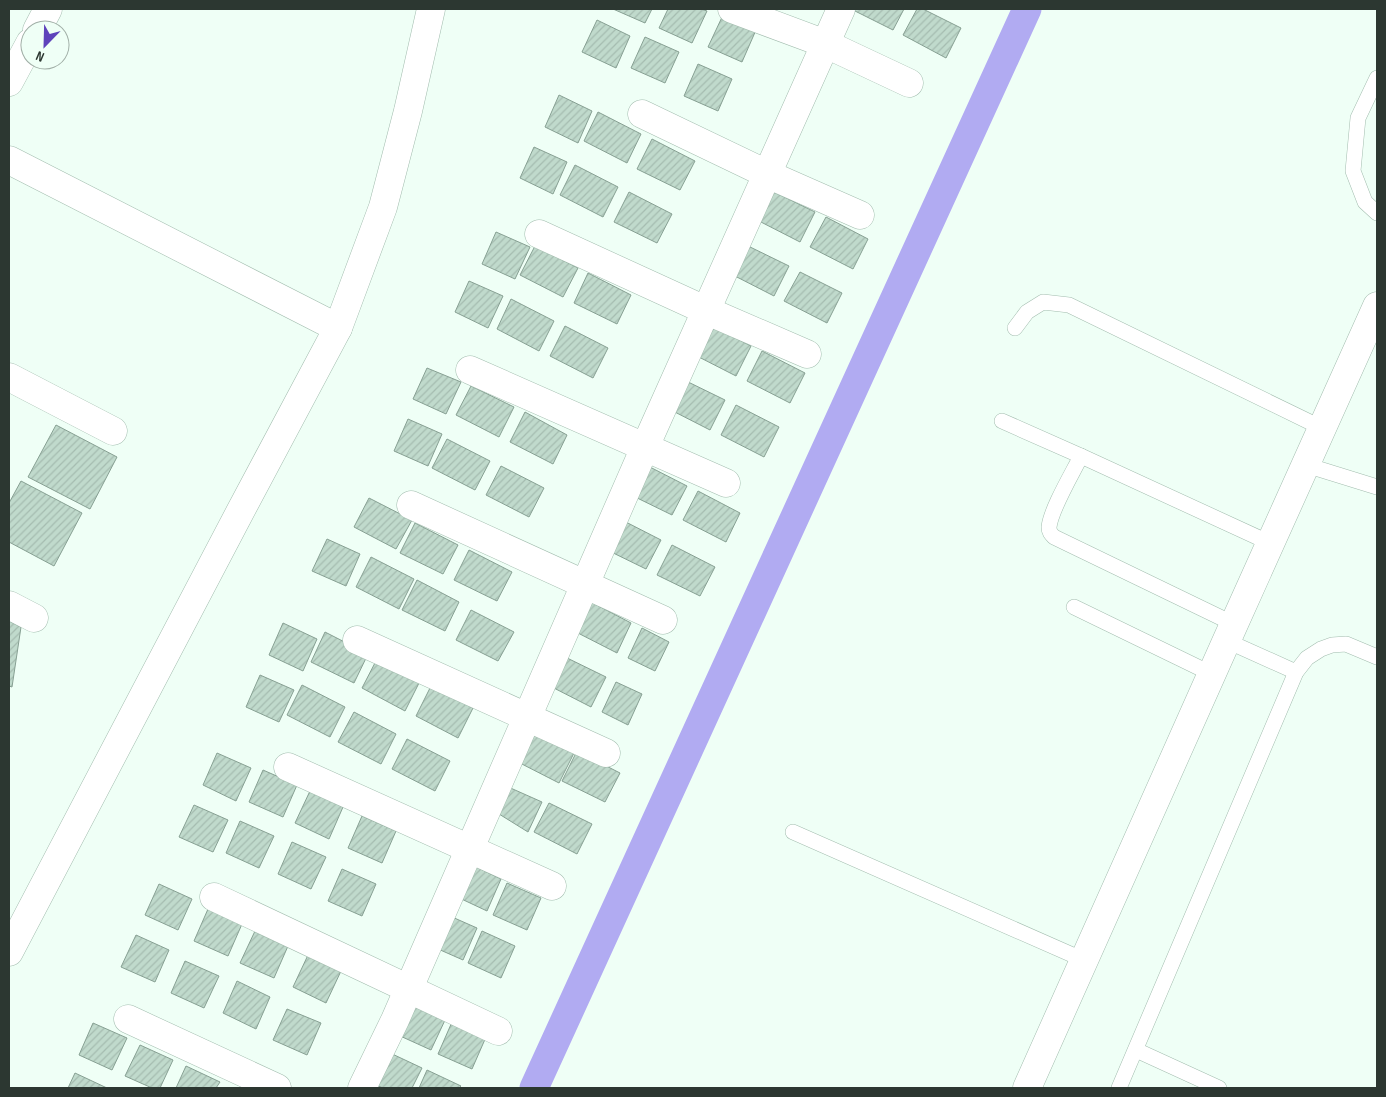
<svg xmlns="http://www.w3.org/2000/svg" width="1386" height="1097" viewBox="0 0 1386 1097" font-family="'Sofia Sans Condensed',sans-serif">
  <defs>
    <pattern id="building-hatch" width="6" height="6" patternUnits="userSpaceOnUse" patternTransform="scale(1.25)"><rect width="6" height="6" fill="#c0dacc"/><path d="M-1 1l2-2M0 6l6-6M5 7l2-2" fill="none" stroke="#a5bcb0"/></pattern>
  </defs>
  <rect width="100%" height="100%" fill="#effff6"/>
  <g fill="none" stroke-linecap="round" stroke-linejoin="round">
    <path stroke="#b1abf2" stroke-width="29" d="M534,1088L1027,9"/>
  </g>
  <g fill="url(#building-hatch)" stroke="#87a093">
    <path d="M613,9H652L645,23Z"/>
    <path d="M668,9H701L707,11L692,43L659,28Z"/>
    <path d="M851,9H904L893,30Z"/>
    <path d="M917,9H923L961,28L946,58L903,35Z"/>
    <path d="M723,15L756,30L742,62L708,47Z"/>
    <path d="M597,20L630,36L616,68L582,52Z"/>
    <path d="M645,37L679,52L665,83L631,68Z"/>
    <path d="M698,64L732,79L718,111L684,96Z"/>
    <path d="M559,95L592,111L578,143L545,127Z"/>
    <path d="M598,112L641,134L627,163L584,141Z"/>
    <path d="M652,139L695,161L680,190L637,169Z"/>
    <path d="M534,147L567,162L553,194L520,178Z"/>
    <path d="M575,165L618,187L603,217L560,195Z"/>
    <path d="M772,191L815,212L800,242L757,220Z"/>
    <path d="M629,192L672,214L657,243L614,222Z"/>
    <path d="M826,217L868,239L853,269L810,247Z"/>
    <path d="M496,232L530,247L515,279L482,264Z"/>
    <path d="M746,245L789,266L774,296L731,274Z"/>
    <path d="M535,246L578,268L563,297L520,275Z"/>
    <path d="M800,272L842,293L827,323L784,301Z"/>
    <path d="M588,273L631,295L617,324L574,303Z"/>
    <path d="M469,281L503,296L488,328L455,312Z"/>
    <path d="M511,299L554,321L539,351L497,329Z"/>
    <path d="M708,324L751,346L736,376L693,354Z"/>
    <path d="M565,326L608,348L593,378L550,356Z"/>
    <path d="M762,351L805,373L790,403L747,381Z"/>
    <path d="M427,368L461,382L446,414L413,399Z"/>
    <path d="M682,379L725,400L710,430L667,408Z"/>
    <path d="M471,386L514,407L499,437L456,415Z"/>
    <path d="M736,405L779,427L764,457L721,435Z"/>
    <path d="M525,412L567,435L553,464L510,442Z"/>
    <path d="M408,419L442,434L428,466L394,451Z"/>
    <path d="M56,425L117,457L90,509L28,477Z"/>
    <path d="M447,439L490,461L475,490L432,468Z"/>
    <path d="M644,464L687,486L672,515L629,494Z"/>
    <path d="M501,466L544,488L529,517L486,495Z"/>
    <path d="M21,481L82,513L54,566L9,542V503Z"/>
    <path d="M698,491L740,513L726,542L683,520Z"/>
    <path d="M369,498L412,520L396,549L354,527Z"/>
    <path d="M618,518L661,540L646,569L603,548Z"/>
    <path d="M415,523L458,545L443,574L400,553Z"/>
    <path d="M327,539L360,554L346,586L312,571Z"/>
    <path d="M672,545L715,567L700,596L657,575Z"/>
    <path d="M469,550L512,572L497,601L454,580Z"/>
    <path d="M371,557L414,579L399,609L356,587Z"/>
    <path d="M417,580L459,602L445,631L402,610Z"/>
    <path d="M589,601L631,623L617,653L574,631Z"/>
    <path d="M471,610L514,632L498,661L456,640Z"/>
    <path d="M9,621L21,627L12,687L9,686Z"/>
    <path d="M283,623L317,639L303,671L269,655Z"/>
    <path d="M642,628L669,642L655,671L628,658Z"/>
    <path d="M325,632L368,654L354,683L311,662Z"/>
    <path d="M563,656L606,677L591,707L548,685Z"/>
    <path d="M377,659L420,681L405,711L362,688Z"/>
    <path d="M260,675L294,690L279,722L246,707Z"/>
    <path d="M616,682L642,694L628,725L602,712Z"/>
    <path d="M302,685L345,707L330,737L287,715Z"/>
    <path d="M431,686L473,708L458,738L416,716Z"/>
    <path d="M354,712L396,734L381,764L338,742Z"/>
    <path d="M531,731L574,753L559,783L516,761Z"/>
    <path d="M407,739L450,761L435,791L392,769Z"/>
    <path d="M577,751L620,773L605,802L562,781Z"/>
    <path d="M217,753L251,768L236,801L203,785Z"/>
    <path d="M263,770L297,785L283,817L249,802Z"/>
    <path d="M506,786L542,802L528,832L499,814Z"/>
    <path d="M310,791L343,807L329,839L295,823Z"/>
    <path d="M549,803L592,824L577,854L534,832Z"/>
    <path d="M194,805L228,820L213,852L179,837Z"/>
    <path d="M362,816L396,831L382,863L348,848Z"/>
    <path d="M240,821L274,836L259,868L226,853Z"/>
    <path d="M292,842L326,857L311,889L278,874Z"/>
    <path d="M468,863L501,879L487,911L453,895Z"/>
    <path d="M342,869L376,884L362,916L328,901Z"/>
    <path d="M507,883L541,898L527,930L493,915Z"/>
    <path d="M159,884L192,899L178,930L145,915Z"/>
    <path d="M208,909L242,924L228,956L194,941Z"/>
    <path d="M443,913L477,928L463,960L429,945Z"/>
    <path d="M255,931L288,946L274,978L240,963Z"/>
    <path d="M482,931L515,946L501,978L468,963Z"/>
    <path d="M136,935L169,950L155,982L121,967Z"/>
    <path d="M308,955L341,971L326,1003L293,987Z"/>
    <path d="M185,961L219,976L204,1008L171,993Z"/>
    <path d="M237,981L270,997L256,1029L223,1013Z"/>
    <path d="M412,1003L446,1018L431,1050L398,1035Z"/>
    <path d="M287,1009L321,1023L307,1055L273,1040Z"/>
    <path d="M452,1022L486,1037L472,1069L438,1054Z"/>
    <path d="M93,1023L127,1038L112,1070L79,1055Z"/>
    <path d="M140,1045L173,1060L160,1088H152L125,1076Z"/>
    <path d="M388,1052L422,1068L412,1088H383L374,1084Z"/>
    <path d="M186,1066L220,1082L216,1088H176Z"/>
    <path d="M427,1070L461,1086L459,1088H419Z"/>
    <path d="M75,1073L107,1088H68Z"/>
  </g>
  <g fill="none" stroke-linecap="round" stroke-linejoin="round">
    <defs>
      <g id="service">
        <path d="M1377,78L1358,118L1353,171L1365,202L1377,213"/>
        <path d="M1015,328L1027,312L1043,302L1069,305L1322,428"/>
        <path d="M1002,421L1081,456"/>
        <path d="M1306,465L1377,487"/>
        <path d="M1074,607L1212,674"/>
        <path d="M1234,624L1054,537C1051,534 1049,532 1049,527C1051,509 1072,474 1081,456L1270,543"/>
        <path d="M1227,641L1296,672"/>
        <path d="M793,832L1084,960"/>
        <path d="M1136,1050L1219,1088"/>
        <path d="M1119,1088L1296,672L1307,658L1321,649L1332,645L1346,644L1377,657"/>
      </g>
      <g id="minor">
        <path d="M732,9L826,44L909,83"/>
        <path d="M37,30L48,9"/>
        <path d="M9,82L30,43"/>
        <path d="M642,114L767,174L860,215"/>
        <path d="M9,160L338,328"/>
        <path d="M539,234L705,310L807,354"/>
        <path d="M470,370L726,483"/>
        <path d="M9,377L113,431"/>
        <path d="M411,505L663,620"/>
        <path d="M9,605L34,618"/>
        <path d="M357,640L606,753"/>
        <path d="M288,767L552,886"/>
        <path d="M214,897L498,1031"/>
        <path d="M9,952L240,512L338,328L383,207L408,111L431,9"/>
        <path d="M128,1019L277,1088"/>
        <path d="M362,1088L395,1020L645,447L841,9"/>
        <path d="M1027,1088L1234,624L1377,306"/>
      </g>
    </defs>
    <use href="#service" stroke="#a3bdaf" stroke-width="16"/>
    <use href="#minor" stroke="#a3bdaf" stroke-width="29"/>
    <use href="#service" stroke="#fff" stroke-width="15"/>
    <use href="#minor" stroke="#fff" stroke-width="28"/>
  </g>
  <rect width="1386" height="1097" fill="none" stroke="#2c3731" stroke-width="20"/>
  <g transform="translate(45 45) rotate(203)"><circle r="24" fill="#effff6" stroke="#a1afa7"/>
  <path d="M0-4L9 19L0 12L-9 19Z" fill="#5e43bb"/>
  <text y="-8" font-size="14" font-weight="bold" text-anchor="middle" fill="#2c3731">N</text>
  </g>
</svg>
